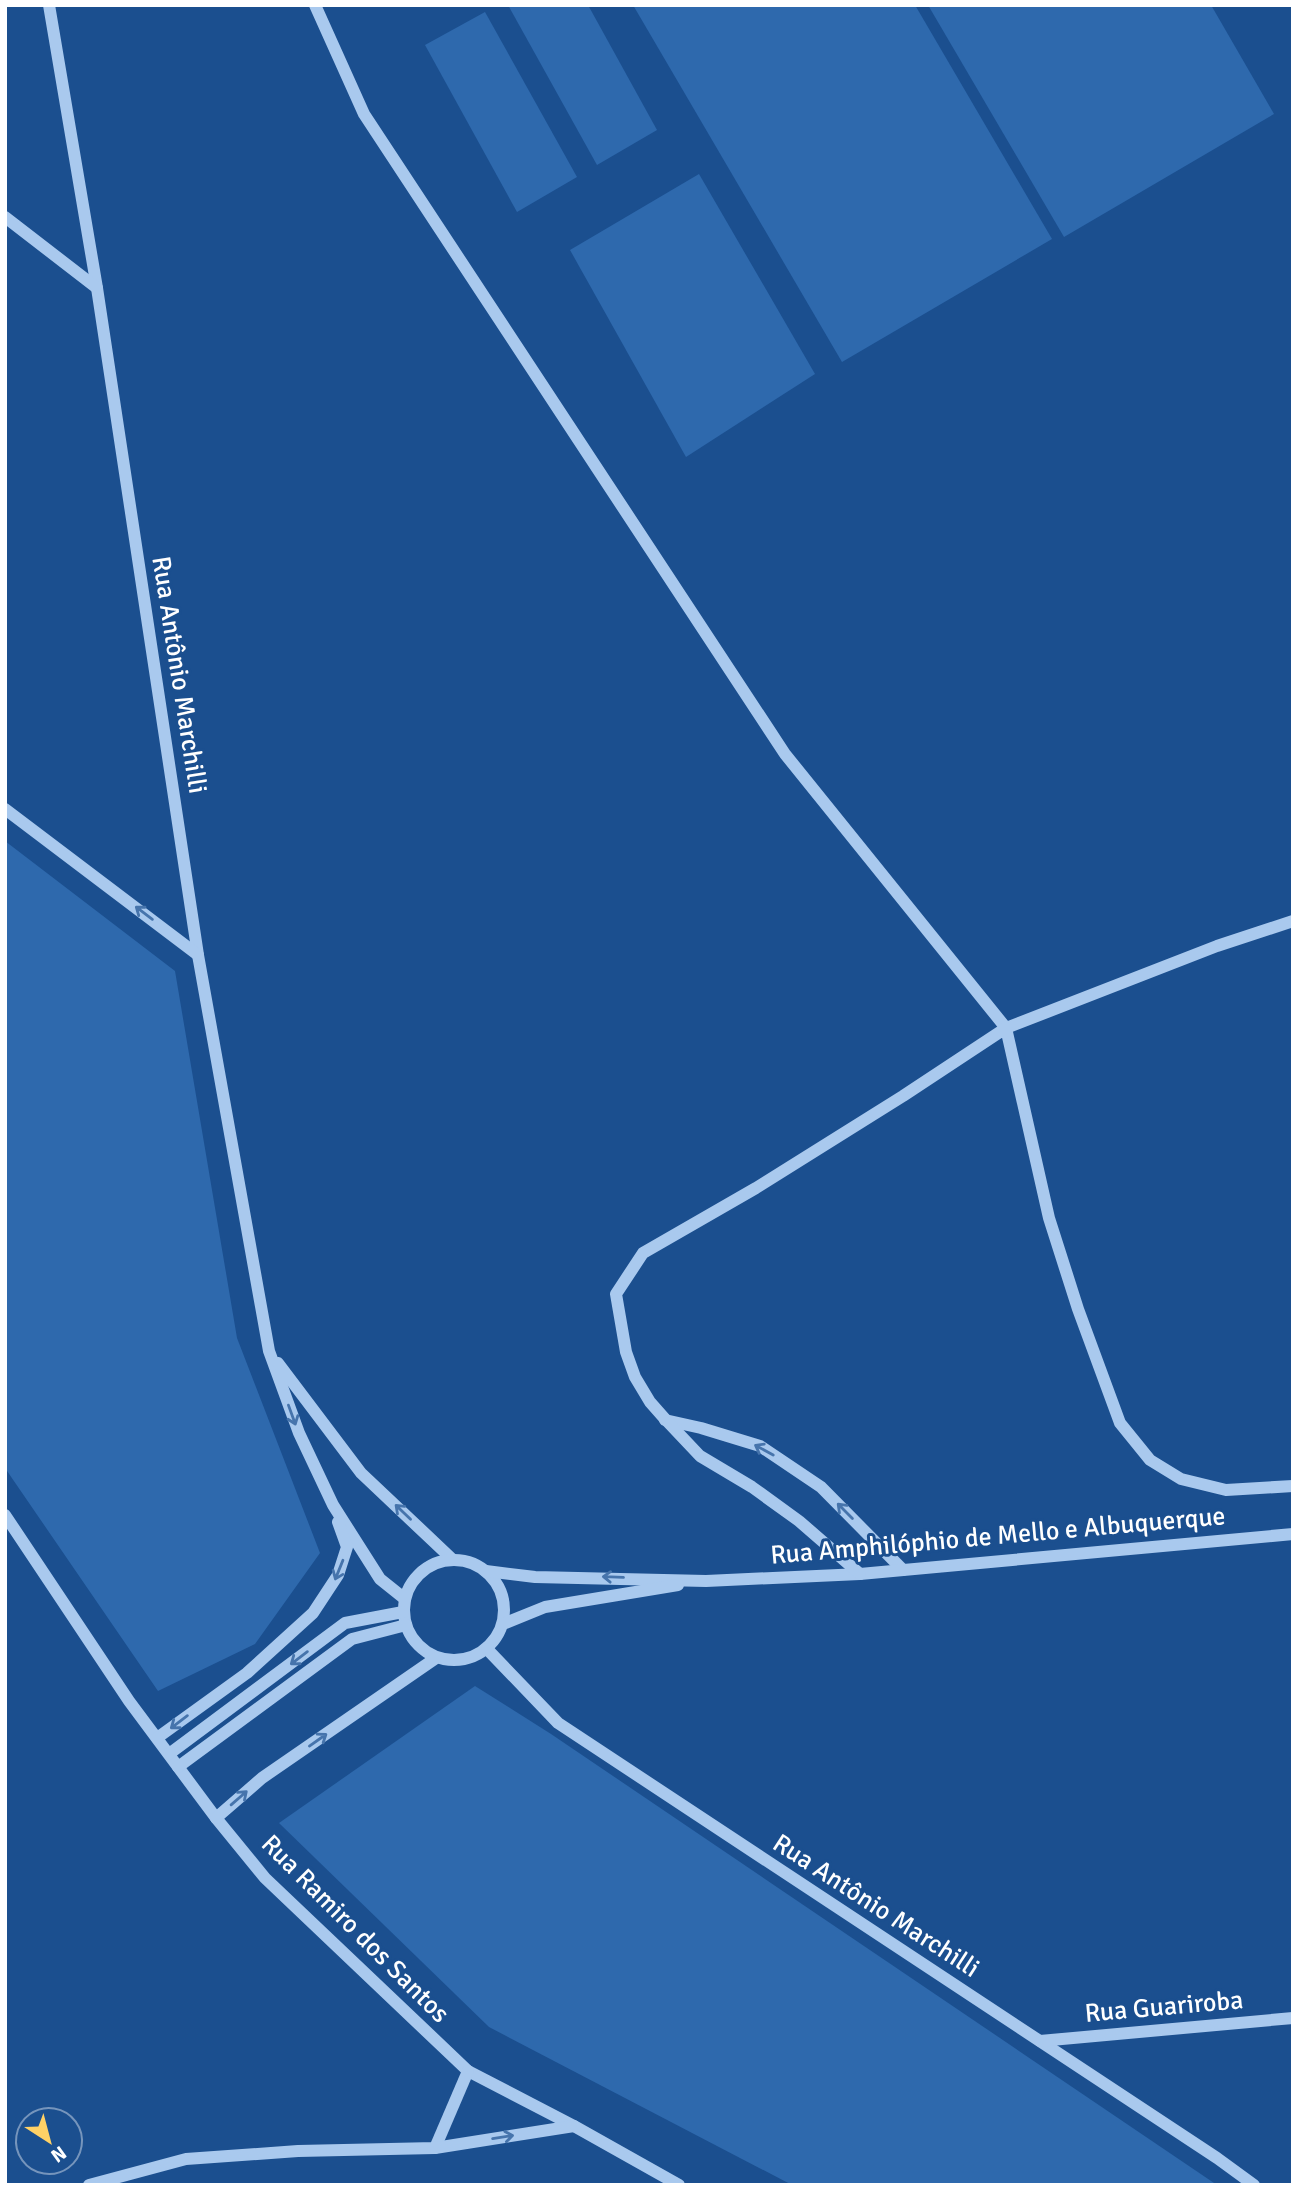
<svg xmlns="http://www.w3.org/2000/svg" width="1298" height="2190" viewBox="0 0 1298 2190" font-family="Signika,sans-serif">
  <rect width="100%" height="100%" fill="#1b4f8f"/>
  <g fill="#2e69ad">
    <path d="M508,5H588L657,130L597,165Z"/>
    <path d="M633,5H915L1052,239L842,362Z"/>
    <path d="M928,5H1211L1274,114L1064,237Z"/>
    <path d="M485,12L577,177L517,212L425,45Z"/>
    <path d="M699,174L815,374L686,457L570,250Z"/>
    <path d="M5,841L175,971L237,1338L320,1553L255,1644L158,1691L5,1468Z"/>
    <path d="M475,1686L551,1734L1217,2185H792L489,2027L279,1823Z"/>
  </g>
  <g fill="none" stroke-linecap="round" stroke-linejoin="round">
    <g stroke="#a9c9ee" stroke-width="12">
      <path d="M49,5L97,288L198,955L269,1351L299,1433L333,1505L380,1579L405,1599"/>
      <path d="M315,5L364,114L785,754L1006,1028L1217,946L1293,921"/>
      <path d="M5,217L97,288"/>
      <path d="M5,809L198,955"/>
      <path d="M278,1363L361,1473L452,1559"/>
      <path d="M665,1420L701,1428L760,1446L821,1487L903,1570"/>
      <path d="M5,1515L129,1701L216,1818L265,1878L468,2071L574,2126L679,2185"/>
      <circle cx="454" cy="1610" r="50"/>
      <path d="M486,1571L535,1577L706,1581L860,1574L1293,1534"/>
      <path d="M860,1574L799,1521L752,1487L700,1456L665,1419L650,1402L635,1377L626,1352L616,1294L643,1253L756,1188L903,1096L1006,1028L1049,1218L1078,1309L1120,1423L1150,1460L1181,1479L1226,1490L1293,1486"/>
      <path d="M503,1624L545,1607L678,1585"/>
      <path d="M487,1649L558,1723L1217,2158L1254,2185"/>
      <path d="M157,1738L247,1673L313,1613L338,1575L347,1547L338,1522"/>
      <path d="M169,1754L345,1623L403,1612"/>
      <path d="M178,1767L352,1639L406,1625"/>
      <path d="M216,1818L262,1778L436,1658"/>
      <path d="M1040,2041L1293,2018"/>
      <path d="M435,2148L468,2071"/>
      <path d="M89,2185L186,2159L298,2151L435,2148L574,2126"/>
    </g>
  </g>
  <defs><path id="oneway-shaft" d="M-6 0H5M1.5-3L5.5 0L1.5 3" fill="none" stroke-width="1.6" stroke-linecap="round" stroke-linejoin="round" transform="scale(1.75)"/></defs>
  <g stroke="#4674ac">
    <use href="#oneway-shaft" transform="translate(144 913) rotate(-143)"/>
    <use href="#oneway-shaft" transform="translate(292 1415) rotate(70)"/>
    <use href="#oneway-shaft" transform="translate(764 1450) rotate(-151)"/>
    <use href="#oneway-shaft" transform="translate(845 1511) rotate(-135)"/>
    <use href="#oneway-shaft" transform="translate(403 1512) rotate(-136)"/>
    <use href="#oneway-shaft" transform="translate(339 1570) rotate(112)"/>
    <use href="#oneway-shaft" transform="translate(613 1577) rotate(-178)"/>
    <use href="#oneway-shaft" transform="translate(299 1658) rotate(143)"/>
    <use href="#oneway-shaft" transform="translate(179 1722) rotate(143)"/>
    <use href="#oneway-shaft" transform="translate(318 1740) rotate(-35)"/>
    <use href="#oneway-shaft" transform="translate(239 1798) rotate(-41)"/>
    <use href="#oneway-shaft" transform="translate(503 2137) rotate(-9)"/>
  </g>
  <g text-anchor="middle" dominant-baseline="central" stroke-width="6" stroke-linejoin="round" paint-order="stroke">
    <g font-size="26" fill="#fff" stroke="#1b4f8f">
      <text transform="translate(179 675) rotate(81)">Rua Antônio Marchilli</text>
      <text transform="translate(998 1536) rotate(-5)">Rua Amphilóphio de Mello e Albuquerque</text>
      <text transform="translate(876 1906) rotate(33)">Rua Antônio Marchilli</text>
      <text transform="translate(355 1929) rotate(45)">Rua Ramiro dos Santos</text>
      <text transform="translate(1164 2007) rotate(-5)">Rua Guariroba</text>
    </g>
  </g>
  <rect width="1298" height="2190" fill="none" stroke="#ffffff" stroke-width="14"/>
  <g transform="translate(49 2141) rotate(144)"><circle r="33" fill="#1b4f8f" stroke="#7695bc" stroke-width="2"/>
  <path d="M0-5L12 26L0 18L-12 26Z" fill="#ffd166"/>
  <text y="-10" font-size="19" font-weight="bold" text-anchor="middle" fill="#ffffff">N</text>
  </g>
</svg>
